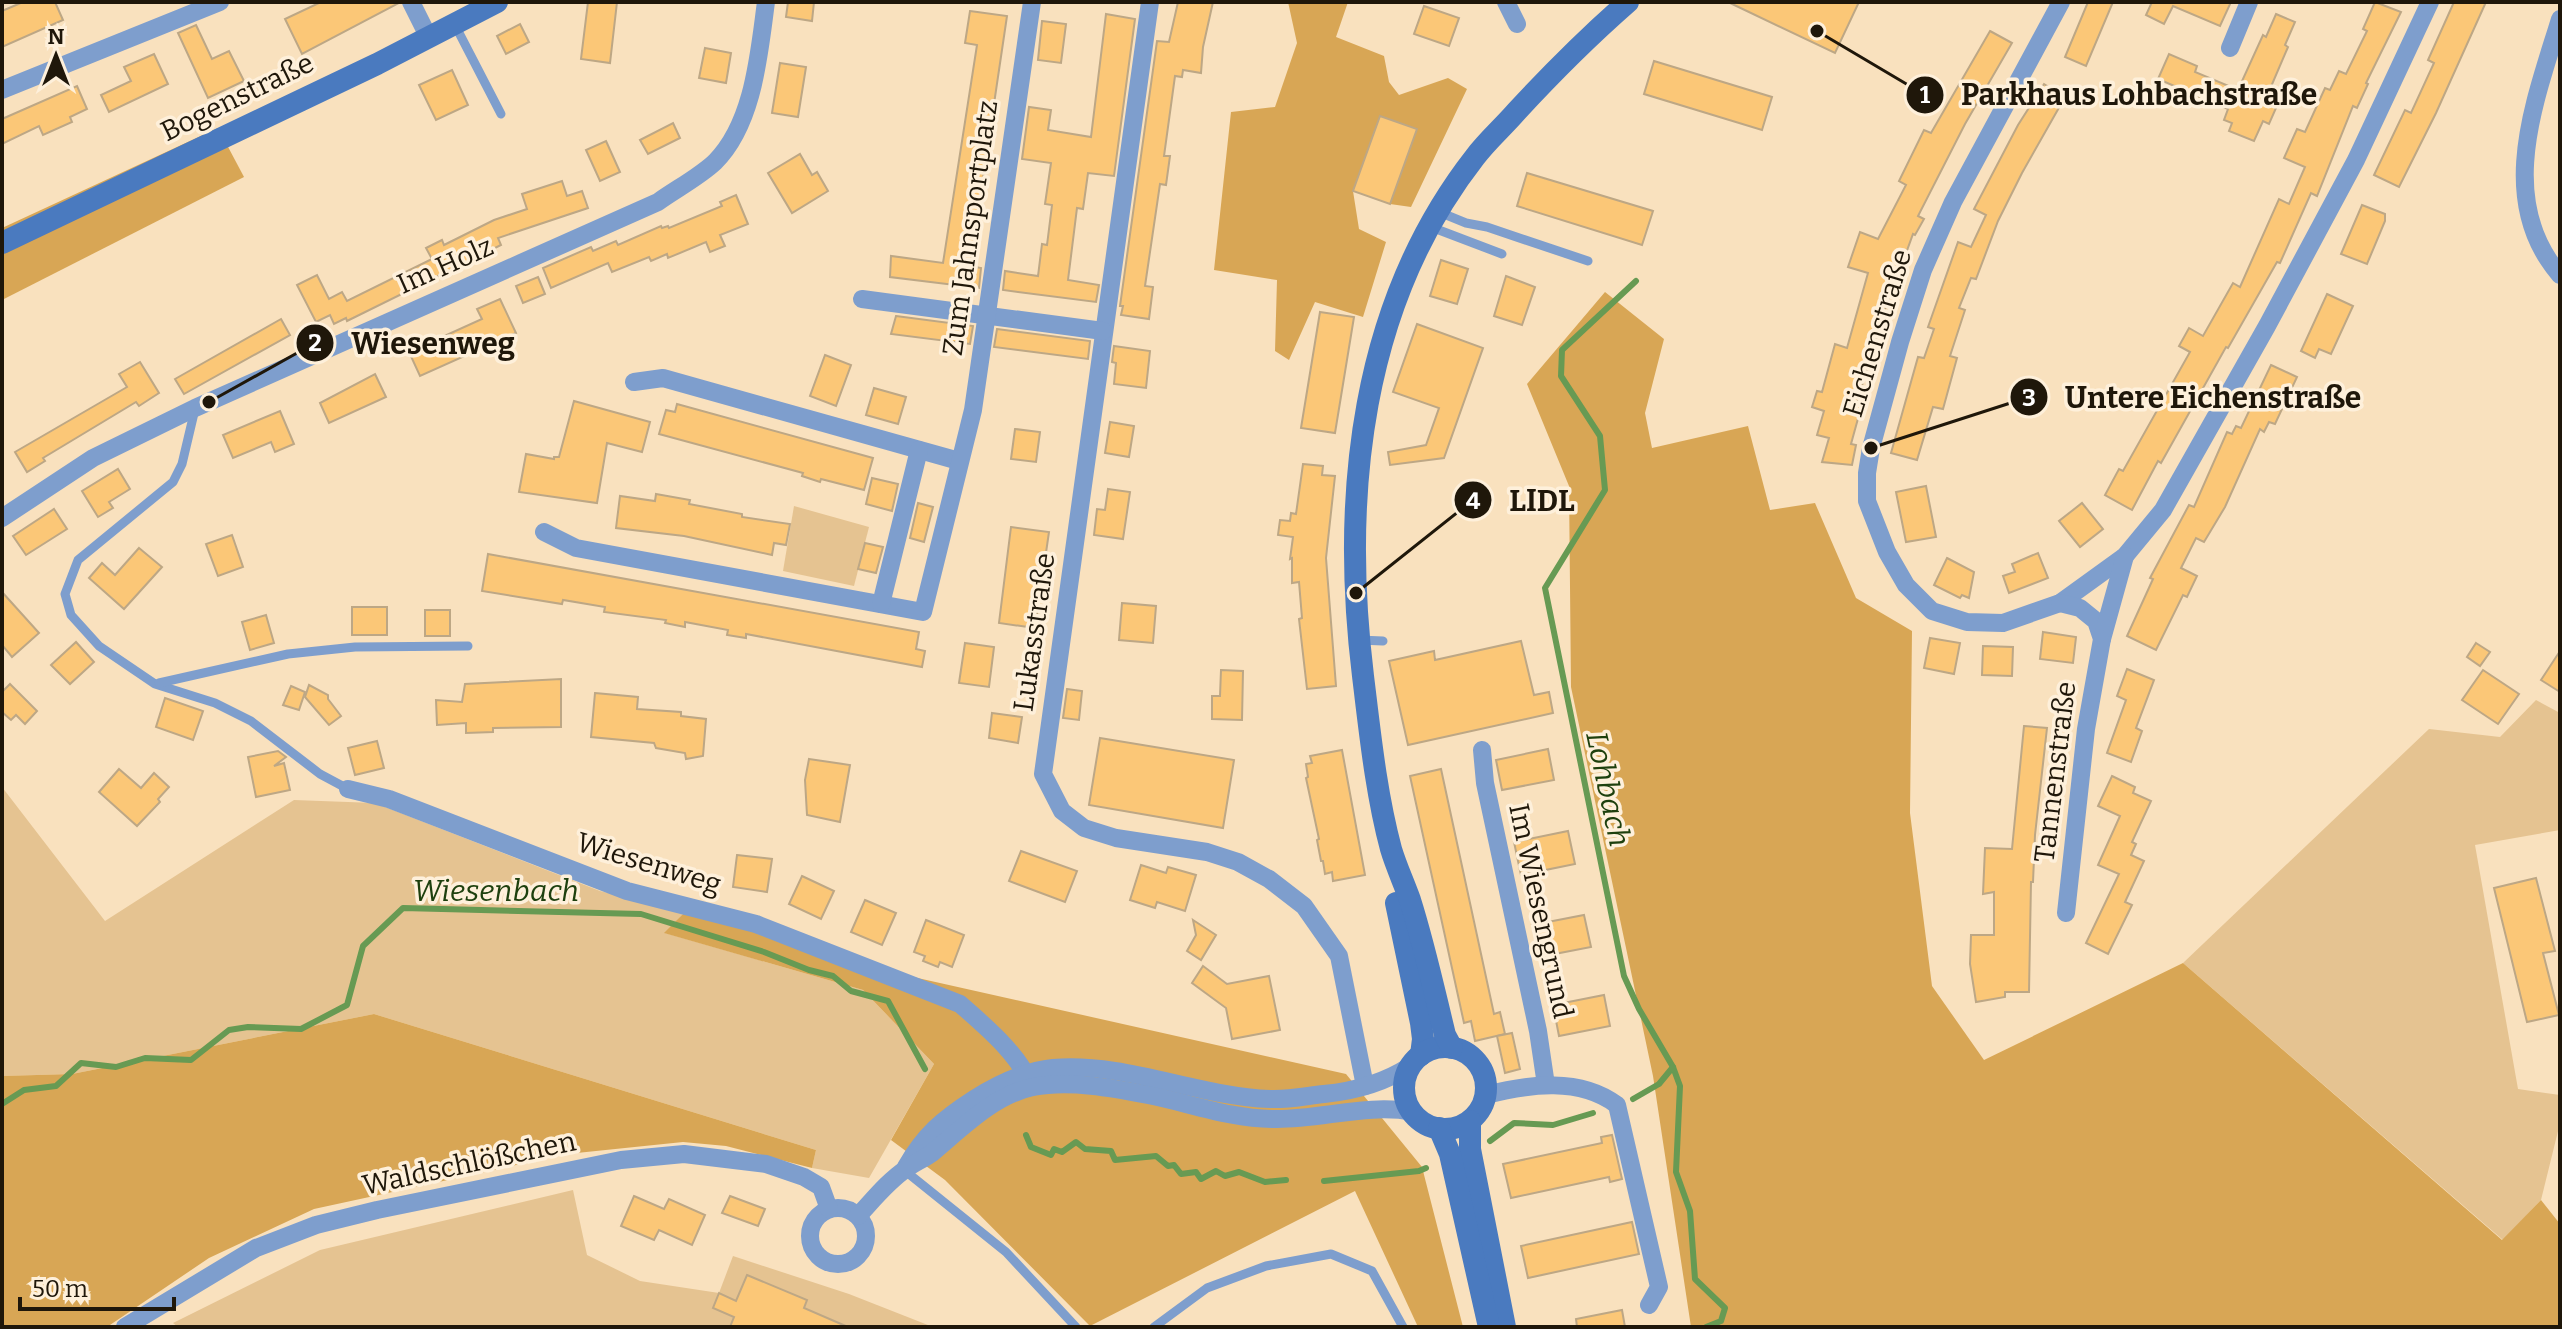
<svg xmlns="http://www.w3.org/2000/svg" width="2562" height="1329" viewBox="0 0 2562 1329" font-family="Bitter,serif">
  <rect width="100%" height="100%" fill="#f9e1be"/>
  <g fill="#e5c391">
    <path d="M794,506L869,527L854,586L783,571Z"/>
    <path d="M2536,700L2560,713V830L2475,845L2518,1089L2560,1095V1123L2541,1200L2503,1240L2183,963L2429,729L2500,737Z"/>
    <path d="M2,787L105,921L294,800L375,803L600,891L686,911L665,933L863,990L934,1064L869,1178L812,1168L816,1150L374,1014L72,1074L2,1076Z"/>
    <path d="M573,1190L587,1255L640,1281L719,1293L733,1256L849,1294L933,1327H178L173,1323L320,1250Z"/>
  </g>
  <g fill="#d8a655">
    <path d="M1288,2H1348L1336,37L1384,56L1389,82L1399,95L1448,78L1467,89L1411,207L1390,204L1417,129L1380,116L1353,191L1359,229L1386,242L1363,317L1315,302L1289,360L1275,351L1277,280L1214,270L1231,112L1275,107L1297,43Z"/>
    <path d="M218,128L244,177L2,300V228Z"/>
    <path d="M1605,292L1664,339L1645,413L1652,448L1748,426L1770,510L1815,503L1856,598L1912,631L1910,813L1932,986L1984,1060L2183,963L2502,1240L2541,1200L2560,1224V1327H1691L1653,1076L1571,687L1569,486L1527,384Z"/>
    <path d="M686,911L873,968L1346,1074L1422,1167L1463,1327H1418L1355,1191L1090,1326L945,1180L891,1140L934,1064L863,990L664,933Z"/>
    <path d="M374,1014L816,1150L812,1168L726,1146L683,1142L567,1154L314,1209L209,1258L107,1327H2V1076L72,1074Z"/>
  </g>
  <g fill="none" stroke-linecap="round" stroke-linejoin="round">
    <g stroke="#679a53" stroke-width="6">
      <path d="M1636,281L1562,350L1561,376L1600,436L1605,490L1545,588L1624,976L1639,1009L1673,1067L1680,1086L1676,1172L1690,1211L1695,1279L1725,1308L1721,1321L1706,1327"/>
      <path d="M1633,1099L1659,1084L1673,1067"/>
      <path d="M2,1104L24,1090L56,1086L81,1063L116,1067L145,1058L191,1060L229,1030L248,1027L301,1029L347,1005L363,946L403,908L641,914L764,952L809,970L833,976L851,991L888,1001L925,1069"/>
      <path d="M1026,1135L1031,1147L1051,1155L1054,1149L1062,1152L1076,1142L1085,1149L1111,1151L1115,1160L1156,1156L1168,1166L1174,1165L1181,1174L1196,1172L1201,1179L1216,1171L1225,1176L1239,1172L1265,1182L1286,1180"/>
      <path d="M1490,1141L1514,1123L1553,1125L1593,1113"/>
      <path d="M1324,1181L1419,1171L1426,1168"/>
    </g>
  </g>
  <g fill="#fbc777" stroke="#bda785" stroke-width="2">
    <path d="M23,2H55L63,20L2,47V11Z"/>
    <path d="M321,2H399V3L302,54L285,19Z"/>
    <path d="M588,2H617L610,63L581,59Z"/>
    <path d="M788,2H814L812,21L786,17Z"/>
    <path d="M1178,2H1213L1203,47L1201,73L1183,70L1182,77L1175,76L1164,156H1170L1166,185L1160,184L1145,286L1153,287L1149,319L1121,315L1123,306H1120L1157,41L1169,42Z"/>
    <path d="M1728,2H1859L1835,53Z"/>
    <path d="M2088,2H2113L2086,66L2065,57Z"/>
    <path d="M2152,2H2231L2220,26L2173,6L2164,24L2146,15Z"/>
    <path d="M2375,2L2401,12L2366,83L2368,84L2357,108L2353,106L2317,196L2311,193L2280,263L2277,262L2228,348L2226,347L2161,463L2158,461L2132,510L2105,495L2119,469L2123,471L2190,352L2179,346L2189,328L2203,336L2233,283L2240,287L2279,199L2289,204L2305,167L2284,158L2297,129L2305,132L2325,88L2330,90L2339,71L2346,74L2367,31L2363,29Z"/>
    <path d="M2454,2H2486L2436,113L2399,187L2374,175L2405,110L2411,113L2434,63L2428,60Z"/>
    <path d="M1424,6L1459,18L1449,46L1414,34Z"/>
    <path d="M970,11L1007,16L970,266L981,268L979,288L890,277L891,256L943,263L977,45L965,43Z"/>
    <path d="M1106,14L1135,19L1114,176L1088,173L1083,209L1077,208L1068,280L1099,285L1096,302L1003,290L1005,271L1038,276L1042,244L1047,245L1052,205L1045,204L1051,163L1022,159L1029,107L1051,110L1048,130L1091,137Z"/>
    <path d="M2276,14L2295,22L2285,45L2288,47L2264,103L2276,108L2269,124L2263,121L2254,141L2229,131L2232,123L2224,120L2228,109L2158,79L2169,54L2197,66L2195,72L2238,90L2263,35L2266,37Z"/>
    <path d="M1042,21L1066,24L1061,63L1038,60Z"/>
    <path d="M520,24L529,42L506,54L497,36Z"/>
    <path d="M196,25L212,59L229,51L244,81L208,98L178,33Z"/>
    <path d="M1990,31L2012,43L1965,124L1918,216L1924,219L1915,235L1913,234L1897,278L1895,277L1857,402L1862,404L1851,444L1856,445L1852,465L1822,462L1829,438L1817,435L1824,411L1812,407L1817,391L1822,392L1835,344L1847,348L1868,273L1848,267L1860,232L1878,239L1906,185L1899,181L1924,130L1931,133Z"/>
    <path d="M705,48L731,53L726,83L699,78Z"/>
    <path d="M154,54L168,84L109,112L101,95L131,81L124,67Z"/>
    <path d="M1654,61L1772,97L1762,130L1644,94Z"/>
    <path d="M780,63L806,67L798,117L772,113Z"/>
    <path d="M452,70L468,105L436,120L419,85Z"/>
    <path d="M2044,84L2065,97L2022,173L1998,221L1976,279L1971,278L1959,308L1965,310L1950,356L1957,358L1943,409L1933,407L1917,460L1891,453L1918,357L1924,358L1934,329L1928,327L1958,242L1971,247L1986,215L1974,209L2018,125Z"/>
    <path d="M77,86L87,109L70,117L72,122L43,135L39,126L2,144V119Z"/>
    <path d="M1380,116L1417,129L1390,204L1353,191Z"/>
    <path d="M673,123L680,138L648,154L640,140Z"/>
    <path d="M606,141L620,172L600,181L586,150Z"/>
    <path d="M800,154L812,175L817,172L828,191L792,213L768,173Z"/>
    <path d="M1527,173L1653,211L1642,245L1517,206Z"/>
    <path d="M562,181L567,196L582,191L588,208L498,238L501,245L347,321L346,318L334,324L330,315L316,322L297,285L317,275L329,299L342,292L347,301L432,259L426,248L442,240L444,245L494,220L527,209L522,194Z"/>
    <path d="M736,195L748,224L720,235L725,246L710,252L706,242L668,258L667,254L651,261L649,257L612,272L608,263L551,288L543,268L591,247L593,251L616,241L618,245L661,226L662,228L668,226L669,228L722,206L720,202Z"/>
    <path d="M2362,205L2385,214V221L2367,264L2341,254Z"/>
    <path d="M1441,260L1468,269L1457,304L1430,296Z"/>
    <path d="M1506,276L1535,287L1522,325L1494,316Z"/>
    <path d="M538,277L545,294L523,303L516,286Z"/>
    <path d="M2327,294L2353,306L2331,354L2319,349L2315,358L2301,351Z"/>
    <path d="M500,299L516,333L420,376L409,352L482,319L477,309Z"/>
    <path d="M1320,312L1354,317L1335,433L1301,428Z"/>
    <path d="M896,316L973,326L970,344L891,334Z"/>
    <path d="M281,319L290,335L184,394L175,379Z"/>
    <path d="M1417,324L1483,348L1444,458L1390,465L1388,452L1426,445L1439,408L1393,392Z"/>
    <path d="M997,329L1090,341L1088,359L994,347Z"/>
    <path d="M1114,346L1150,351L1146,388L1114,384L1116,363L1112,362Z"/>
    <path d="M825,355L851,365L836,406L810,396Z"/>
    <path d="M140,362L159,393L139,406L136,402L43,458L45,461L27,472L15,452L127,387L119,374Z"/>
    <path d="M2271,365L2297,377L2275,424L2269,422L2264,432L2260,429L2225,507L2204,542L2196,538L2181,568L2197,576L2187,597L2183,595L2156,650L2127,636L2153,579L2150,578L2189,505L2194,507L2227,432L2232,434L2236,426L2241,428Z"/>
    <path d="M375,374L386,397L329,423L320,403Z"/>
    <path d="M874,388L906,397L898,424L866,415Z"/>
    <path d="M574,401L650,422L642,452L607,443L597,503L519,492L526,454L554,459V457H559Z"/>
    <path d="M677,404L873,458L864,490L821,479L820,482L802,476L803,473L659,434L666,410L675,412Z"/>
    <path d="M280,411L294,444L275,452L271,442L233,458L223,435Z"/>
    <path d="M1110,422L1134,426L1129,457L1105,453Z"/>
    <path d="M1015,429L1040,432L1036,462L1011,459Z"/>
    <path d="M1303,464L1323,466L1322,475L1335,476L1326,558L1336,686L1307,689L1299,619L1302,618L1299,582L1292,583V558L1290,559L1293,537L1278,535L1280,520L1290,521L1291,513L1296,514Z"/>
    <path d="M118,469L130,489L109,502L113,508L98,517L82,491Z"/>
    <path d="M872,478L898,484L892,511L866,504Z"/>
    <path d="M1926,486L1936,537L1906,542L1896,492Z"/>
    <path d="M1108,489L1130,492L1123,539L1094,535L1097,509L1105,510Z"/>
    <path d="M656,494L690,500L689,504L742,514V517L790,524L786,545L774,543L772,555L684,536L616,528L620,496L655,501Z"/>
    <path d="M918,503L933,507L924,542L910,538Z"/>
    <path d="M2082,503L2103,529L2080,547L2059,521Z"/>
    <path d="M54,509L67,529L26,555L13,536Z"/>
    <path d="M1011,527L1049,532L1035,628L999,623Z"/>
    <path d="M232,535L243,567L218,576L206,544Z"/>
    <path d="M865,543L883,547L876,573L858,569Z"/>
    <path d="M139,548L162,567L124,609L89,578L102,563L115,575Z"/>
    <path d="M2038,553L2048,578L2009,593L2003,576L2015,572L2012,564Z"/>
    <path d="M488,554L919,632L916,649L925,651L922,667L746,634V638L727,635L728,630L685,622V627L665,623L666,620L604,612L605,607L563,600L562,604L482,591Z"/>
    <path d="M1947,558L1974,572L1969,598L1962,595L1960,598L1934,585Z"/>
    <path d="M2,592L39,633L12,657L2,645Z"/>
    <path d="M1122,603L1156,606L1153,643L1119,640Z"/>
    <rect x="352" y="607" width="35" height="28"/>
    <rect x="425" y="610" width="25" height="26"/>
    <path d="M266,615L274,643L250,650L242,622Z"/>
    <path d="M2043,632L2076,637L2073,663L2040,659Z"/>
    <path d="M1930,638L1960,643L1954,674L1924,668Z"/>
    <path d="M1521,641L1534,695L1549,692L1553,713L1408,745L1389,661L1434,651L1435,660Z"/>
    <path d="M76,642L94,662L70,684L51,665Z"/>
    <path d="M965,643L994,647L989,687L959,683Z"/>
    <path d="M2476,643L2490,652L2480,666L2467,657Z"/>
    <path d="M1983,646L2013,647L2012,676L1982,675Z"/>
    <path d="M2560,651V692L2541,680Z"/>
    <path d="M2127,669L2154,680L2136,728L2142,731L2131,762L2107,753L2126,700L2117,696Z"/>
    <path d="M1221,670L1243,671L1242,720L1212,719V696H1220Z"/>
    <path d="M2483,670L2519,694L2498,724L2462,700Z"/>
    <path d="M561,679V727L493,728V732L466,733V723L437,725L436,700L462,702L465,684Z"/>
    <path d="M10,684L37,711L25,724L16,715L11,720L2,712V692Z"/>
    <path d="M309,685L328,695V699L341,716L329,725L305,697Z"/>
    <path d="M291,686L305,692L299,710L283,705Z"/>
    <path d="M1067,689L1082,691L1079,720L1063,718Z"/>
    <path d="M595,693L638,697L637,709L681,712V716L706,719L703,756L686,759L685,753L656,748L654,743L591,737Z"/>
    <path d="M165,698L203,711L193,740L156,727Z"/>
    <path d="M992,713L1022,717L1018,743L989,738Z"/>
    <path d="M2024,726L2047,728L2035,835L2033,882H2031L2029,992H2005V997L1976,1002L1970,964L1971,935H1994V892L1983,894L1985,848L2012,849Z"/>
    <path d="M1100,738L1234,760L1223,828L1089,805Z"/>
    <path d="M377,741L384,768L355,775L348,748Z"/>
    <path d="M1548,749L1554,780L1502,790L1496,760Z"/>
    <path d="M1342,750L1365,875L1333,881L1332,872L1325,874L1323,861H1321L1317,840L1319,839L1306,778L1308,777L1306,764L1312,763L1310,756Z"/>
    <path d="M278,751L286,757L274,766L284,763L290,790L256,797L248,757Z"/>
    <path d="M809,759L850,765L840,822L807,815L805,780Z"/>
    <path d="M119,769L141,788L154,773L169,787L158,799L160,802L137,826L99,792Z"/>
    <path d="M1441,769L1494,1014L1500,1012L1505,1034L1475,1041L1471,1021L1464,1023L1410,776Z"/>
    <path d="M2112,776L2135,787L2133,793L2151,801L2132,842L2136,844L2131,855L2144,861L2125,902L2132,905L2108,954L2086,943L2119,874L2098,865L2120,816L2098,806Z"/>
    <path d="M1568,831L1575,864L1521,875L1514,842Z"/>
    <path d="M1021,851L1077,871L1065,902L1009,881Z"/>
    <path d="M737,855L772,859L767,892L733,887Z"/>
    <path d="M1141,865L1166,873L1168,867L1196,875L1185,911L1157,902L1155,908L1130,900Z"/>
    <path d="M802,876L834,891L821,919L789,904Z"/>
    <path d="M2536,878L2555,951L2543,953L2559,1015L2527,1022L2494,888Z"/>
    <path d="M865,900L896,913L882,945L851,932Z"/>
    <path d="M1584,915L1591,947L1539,957L1532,925Z"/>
    <path d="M926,920L964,935L952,967L940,962L938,967L923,961L925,956L914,952Z"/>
    <path d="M1193,920L1216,935L1201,960L1187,951L1196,935Z"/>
    <path d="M1203,966L1227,984L1269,976L1280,1030L1232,1039L1226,1008L1192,983Z"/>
    <path d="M1604,995L1610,1026L1559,1036L1553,1005Z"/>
    <path d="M1512,1033L1520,1069L1505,1073L1497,1036Z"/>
    <path d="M1612,1135L1622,1179L1610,1182L1609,1177L1511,1198L1503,1164L1602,1143L1601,1137Z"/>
    <path d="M634,1196L664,1209L669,1199L705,1215L692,1245L659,1230L654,1240L621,1226Z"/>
    <path d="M730,1196L765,1209L758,1226L722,1213Z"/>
    <path d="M1632,1222L1639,1254L1528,1278L1521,1246Z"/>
    <path d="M747,1275L807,1300L804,1308L848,1327H730L734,1317L713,1308L719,1293L736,1301Z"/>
    <path d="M1622,1310L1625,1327H1577L1576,1319Z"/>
  </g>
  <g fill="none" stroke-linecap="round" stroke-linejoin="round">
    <g stroke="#7e9ecd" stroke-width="9">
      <path d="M455,25L501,114"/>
      <path d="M1439,212L1466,223L1487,227L1588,261"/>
      <path d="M1431,227L1502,254"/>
      <path d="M195,409L182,464L173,482L78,560L65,594L71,615L99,646L155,684L215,703L251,721L320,774L348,789"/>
      <path d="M1359,640L1383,641"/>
      <path d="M159,683L288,654L355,647L468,646"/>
      <path d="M904,1170L1006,1252L1076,1327"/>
      <path d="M1154,1327L1207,1288L1266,1266L1331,1254L1372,1271L1403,1327"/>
    </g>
    <g stroke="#7e9ecd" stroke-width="18">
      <path d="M411,2L429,38"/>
      <path d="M1150,2L1043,774L1062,811L1084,828L1116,838L1207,852L1238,862L1269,879L1304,906L1339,956L1365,1086"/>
      <path d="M1506,2L1517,24"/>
      <path d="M2061,2L1953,202L1923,270L1900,342L1871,448L1867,473V501L1887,552L1906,585L1932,611L1967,622L2003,623L2060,603L2125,556L2163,510L2267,326L2356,160L2430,2"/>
      <path d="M2560,19C2535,101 2495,200 2560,275"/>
      <path d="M2230,48L2249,2"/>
      <path d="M2,90L220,2"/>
      <path d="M862,299L1103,331"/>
      <path d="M634,382L663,378L959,461"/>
      <path d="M2,518L93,458L195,408L658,202C676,189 699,177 715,162C754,123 759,53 766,2"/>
      <path d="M544,532L576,548L923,612L973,410L1032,2"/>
      <path d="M2060,603L2080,608L2096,621L2102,639L2086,729L2066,913"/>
      <path d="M881,604L919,450"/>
      <path d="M2102,639L2125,556"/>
      <path d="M1482,750L1485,783L1538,1031L1546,1085"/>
      <path d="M348,789L389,799L627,891L756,924L960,1004C986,1027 1019,1054 1032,1087"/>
      <path d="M1486,1095C1529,1084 1580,1077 1617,1105L1659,1287L1649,1305"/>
      <path d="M906,1167C924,1135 943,1119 974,1099C998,1084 1024,1071 1053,1068C1127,1062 1196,1096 1270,1099C1287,1100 1306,1096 1324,1094C1355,1091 1384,1083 1410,1066"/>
      <circle cx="838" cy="1236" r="28"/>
      <path d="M858,1216C873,1200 888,1181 906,1169C914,1163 924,1159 932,1153C962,1128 994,1095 1033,1087C1069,1080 1113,1088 1148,1095C1189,1103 1231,1119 1274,1119C1320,1120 1368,1103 1413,1112"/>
      <path d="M125,1327L256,1248L316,1225L377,1210L621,1160L684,1154L766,1164L804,1177L821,1187L829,1209"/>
    </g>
    <g stroke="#4a7abf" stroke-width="22">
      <path d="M2,243L377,64L497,2"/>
      <path d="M1396,903L1421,1023L1423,1039L1421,1055"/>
      <circle cx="1445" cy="1088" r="41"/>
      <path d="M1452,1048L1445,1035C1434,990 1424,944 1410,900C1404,883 1396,866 1391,849C1376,793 1370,733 1363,676C1341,496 1360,304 1475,157C1487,141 1503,127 1516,112C1552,73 1588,37 1628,2"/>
      <path d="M1470,1121V1149L1505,1327"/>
      <path d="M1439,1128L1450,1154L1489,1327"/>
    </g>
  </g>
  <g text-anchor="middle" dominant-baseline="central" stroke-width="7" stroke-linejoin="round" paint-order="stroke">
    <g font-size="28" fill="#1f170a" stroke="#fef0db">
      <text transform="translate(237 97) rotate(-26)">Bogenstraße</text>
      <text transform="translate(970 228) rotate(-82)">Zum Jahnsportplatz</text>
      <text transform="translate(445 265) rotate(-24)">Im Holz</text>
      <text transform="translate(1877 333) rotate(-73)">Eichenstraße</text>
      <text transform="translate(1034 632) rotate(-82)">Lukasstraße</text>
      <text transform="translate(2055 772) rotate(-83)">Tannenstraße</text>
      <text transform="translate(649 863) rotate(17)">Wiesenweg</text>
      <text transform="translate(1541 911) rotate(78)">Im Wiesengrund</text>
      <text transform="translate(469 1163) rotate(-12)">Waldschlößchen</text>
    </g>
    <g font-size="30" font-style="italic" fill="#1e400e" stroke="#fef0db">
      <text transform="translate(1608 789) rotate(78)">Lohbach</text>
      <text x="496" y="891">Wiesenbach</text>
    </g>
  </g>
  <path fill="none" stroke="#1f170a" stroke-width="3" d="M1817 31L1925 95M209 402L315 343M1871 448L2029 397M1356 593L1473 500"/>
  <g fill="#1f170a" stroke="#fef0db" stroke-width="3">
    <circle cx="1817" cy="31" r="8"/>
    <circle cx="209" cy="402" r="8"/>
    <circle cx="1871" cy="448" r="8"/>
    <circle cx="1356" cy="593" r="8"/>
    <circle cx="1925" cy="95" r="20"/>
    <circle cx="315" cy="343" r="20"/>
    <circle cx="2029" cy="397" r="20"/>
    <circle cx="1473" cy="500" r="20"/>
  </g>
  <g font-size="24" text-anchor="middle" font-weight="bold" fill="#fff">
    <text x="1925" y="103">1</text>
    <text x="315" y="351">2</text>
    <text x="2029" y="406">3</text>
    <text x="1473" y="509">4</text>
  </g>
  <g font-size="30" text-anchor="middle" font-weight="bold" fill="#1f170a" stroke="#fef0db" stroke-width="7" stroke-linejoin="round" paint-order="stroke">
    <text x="2139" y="105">Parkhaus Lohbachstraße</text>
    <text x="433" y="354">Wiesenweg</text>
    <text x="2213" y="408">Untere Eichenstraße</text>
    <text x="1542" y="511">LIDL</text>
  </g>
  <rect width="2562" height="1329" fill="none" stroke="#1f170a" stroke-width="8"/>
  <g transform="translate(56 56)" stroke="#fef0db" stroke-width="6" paint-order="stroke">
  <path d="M0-6L14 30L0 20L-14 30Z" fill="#1f170a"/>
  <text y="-12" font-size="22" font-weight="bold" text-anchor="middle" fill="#1f170a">N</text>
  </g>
  <path d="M20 1297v12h154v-12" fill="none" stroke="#1f170a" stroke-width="4"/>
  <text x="32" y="1297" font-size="24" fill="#1f170a" stroke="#fef0db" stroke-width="6" paint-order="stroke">50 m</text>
</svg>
